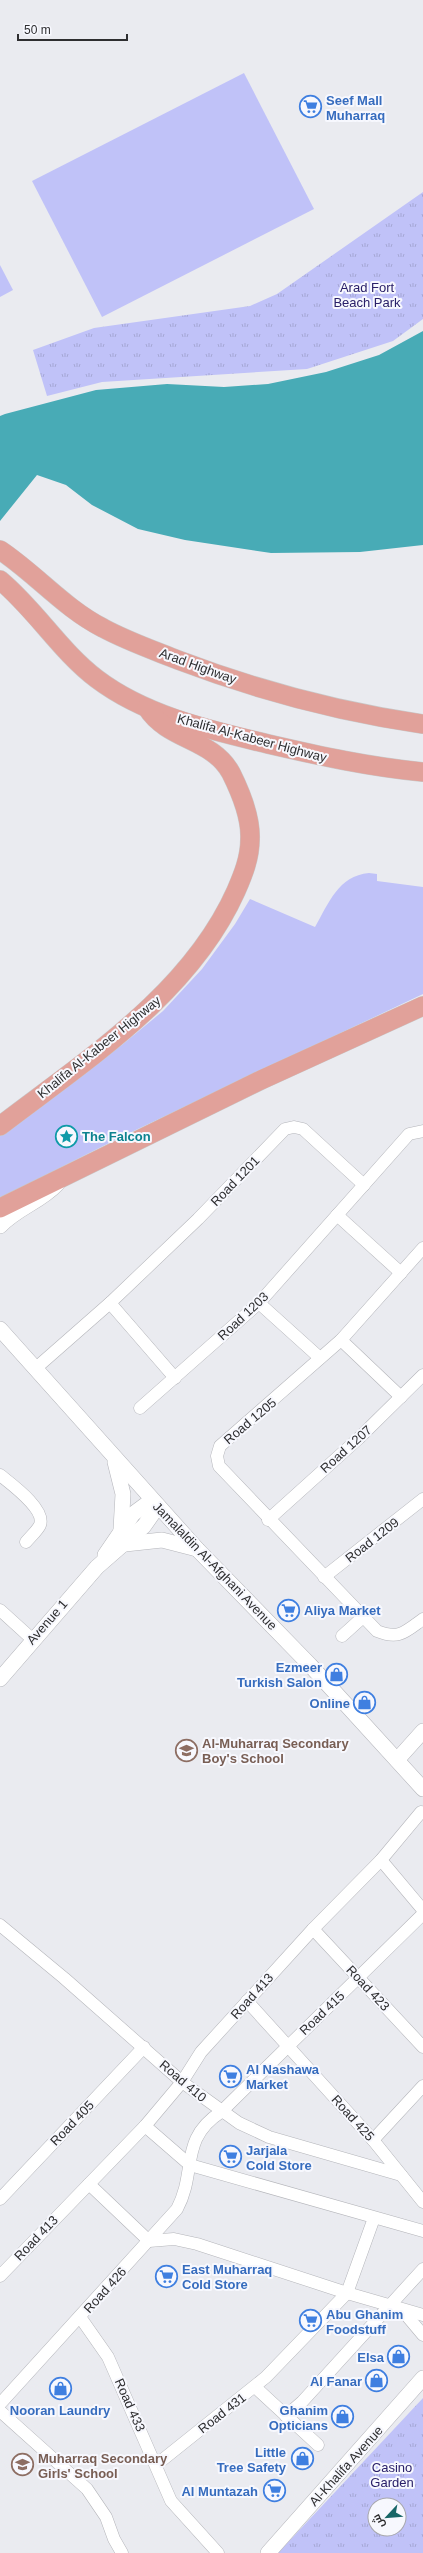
<svg xmlns="http://www.w3.org/2000/svg" width="423" height="2553" viewBox="0 0 423 2553" font-family="Helvetica,Cairo,sans-serif">
  <defs>
    <pattern id="park-tufts" width="24" height="20" patternUnits="userSpaceOnUse"><rect width="24" height="20" fill="#c0c2f8"/><path d="M3 7l-1-3M5 7V3M7 7l1-3M15 17l-1-3M17 17v-4M19 17l1-3" fill="none" stroke="#a5a7d5"/></pattern>
  </defs>
  <rect width="100%" height="100%" fill="#eaebf0"/>
  <g fill="#c0c2f8">
    <path d="M244,73L314,209L102,317L32,181Z"/>
    <path d="M0,265L13,290L0,297Z"/>
    <path d="M369,873L377,874V881L423,887V994L121,1137L0,1198V1135L123,1044L163,1011L202,969L235,924L250,899L315,927C329,903 338,876 369,873Z"/>
  </g>
  <g fill="url(#park-tufts)" fill-rule="evenodd">
    <path d="M423,192V319L393,341L307,369L102,382L47,396L33,350L94,328L250,306L277,294Z"/>
    <path d="M423,2398V2553H278ZM375,2505H399V2529H375Z"/>
  </g>
  <path fill="#48abb6" d="M423,331V545L360,552L271,553L185,540L138,529L92,505L66,485L37,475L0,521V416L5,414L96,390L167,384L224,387L268,384L326,372L379,355Z"/>
  <g fill="none" stroke-linecap="round" stroke-linejoin="round">
    <defs>
      <g id="minor">
        <path d="M337,1215L401,1273"/>
        <path d="M423,1248L341,1340L220,1446L217,1456L219,1466L377,1631C399,1640 405,1632 423,1619"/>
        <path d="M110,1303L175,1378"/>
        <path d="M259,1303L320,1358"/>
        <path d="M341,1340L401,1397"/>
        <path d="M36,1368L110,1303L198,1219L285,1129L294,1127L303,1129L364,1185"/>
        <path d="M140,1408L259,1303L409,1134L423,1131"/>
        <path d="M0,1475C11,1484 46,1509 40,1525C37,1531 30,1537 26,1542"/>
        <path d="M268,1520L359,1438L423,1375"/>
        <path d="M324,1577L423,1499"/>
        <path d="M0,1610L32,1639"/>
        <path d="M342,1636L363,1617"/>
        <path d="M381,1860L423,1910"/>
        <path d="M0,1925L64,1978L182,2082L239,2123L269,2137L401,2175"/>
        <path d="M313,1929L423,2047"/>
        <path d="M247,2001L373,2140L423,2202"/>
        <path d="M145,2126L190,2165L423,2231"/>
        <path d="M373,2140L423,2086"/>
        <path d="M89,2184L149,2241L174,2239L197,2244L347,2293L423,2315"/>
        <path d="M0,2199L144,2047"/>
        <path d="M0,2276L145,2126L182,2082L201,2052L313,1929L381,1860L421,1812"/>
        <path d="M402,2310L423,2335"/>
        <path d="M80,2317L108,2357L171,2501L218,2553"/>
        <path d="M255,2387L318,2445"/>
        <path d="M0,2404L177,2209C197,2172 179,2139 221,2112L423,1914"/>
        <path d="M0,2411L87,2489L106,2517L114,2539L122,2553"/>
        <path d="M286,2416L302,2402L423,2269"/>
        <path d="M156,2465L266,2377L347,2293L374,2218"/>
      </g>
      <g id="tertiary">
        <path d="M0,1226C17,1208 40,1202 57,1184"/>
        <path d="M0,1329L197,1549L310,1665L423,1789"/>
        <path d="M115,1462L123,1494L121,1529"/>
        <path d="M125,1544L162,1540L197,1549"/>
        <path d="M105,1555L133,1514L152,1500"/>
        <path d="M0,1679L97,1567L144,1526L158,1506"/>
        <path d="M397,1760L423,1731"/>
        <path d="M268,2553L423,2378"/>
      </g>
      <g id="primary">
        <path d="M0,550C36,574 64,608 103,628C127,641 153,650 178,660C257,690 339,712 423,724"/>
        <path d="M0,580C36,610 60,651 97,679C146,716 210,730 268,744C320,756 370,767 423,772"/>
        <path d="M0,1126C86,1060 190,994 236,891C243,875 250,858 250,839C251,817 241,793 231,773C212,738 168,741 147,708"/>
        <path d="M0,1208L261,1080L423,1006"/>
      </g>
    </defs>
    <use href="#minor" stroke="#b4b5ba" stroke-width="13"/>
    <use href="#tertiary" stroke="#b4b5ba" stroke-width="16"/>
    <use href="#primary" stroke="#c9c9c9" stroke-width="20"/>
    <use href="#minor" stroke="#fff" stroke-width="12"/>
    <use href="#tertiary" stroke="#fff" stroke-width="15"/>
    <use href="#primary" stroke="#e1a19a" stroke-width="19"/>
  </g>
  <defs>
    <symbol id="supermarket-ring" viewBox="-11 -11 22 22"><circle r="9.5" fill="#f7f8fe" stroke="#3f7fe0" stroke-width="1.5"/><path d="M-6-5.5h2.5l.6 2H6L4.5 2H-2.5L-4.4-4H-6ZM-1.5 3.2a1.3 1.3 0 1 0 .1 0ZM3 3.2a1.3 1.3 0 1 0 .1 0Z" fill="#3f7fe0"/></symbol>
    <symbol id="sight-ring" viewBox="-11 -11 22 22"><circle r="9.5" fill="#f7f8fe" stroke="#0f9aa8" stroke-width="1.5"/><path d="M0-6L1.8-2.2L6-1.7L2.9 1.2L3.7 5.4L0 3.3L-3.7 5.4L-2.9 1.2L-6-1.7L-1.8-2.2Z" fill="#0f9aa8"/></symbol>
    <symbol id="shop-ring" viewBox="-11 -11 22 22"><circle r="9.5" fill="#f7f8fe" stroke="#3f7fe0" stroke-width="1.5"/><path d="M-5-2.5h2.3a2.7 3.5 0 0 1 5.4 0H5L5.5 6h-11ZM-1.5-2.5h3a1.5 2.3 0 0 0-3 0Z" fill="#3f7fe0"/></symbol>
    <symbol id="school-ring" viewBox="-11 -11 22 22"><circle r="9.5" fill="#f7f8fe" stroke="#8d6e63" stroke-width="1.5"/><path d="M0-5L7-2L0 1L-7-2ZM-4 1L0 2.5L4 1V4Q0 6-4 4Z" fill="#8d6e63"/></symbol>
  </defs>
  <g fill-rule="evenodd">
    <use href="#supermarket-ring" x="298" y="94" width="25" height="25"/>
    <use href="#sight-ring" x="54" y="1124" width="25" height="25"/>
    <use href="#supermarket-ring" x="276" y="1598" width="25" height="25"/>
    <use href="#shop-ring" x="324" y="1662" width="25" height="25"/>
    <use href="#shop-ring" x="352" y="1690" width="25" height="25"/>
    <use href="#school-ring" x="174" y="1738" width="25" height="25"/>
    <use href="#supermarket-ring" x="218" y="2064" width="25" height="25"/>
    <use href="#supermarket-ring" x="218" y="2144" width="25" height="25"/>
    <use href="#supermarket-ring" x="154" y="2264" width="25" height="25"/>
    <use href="#supermarket-ring" x="298" y="2308" width="25" height="25"/>
    <use href="#shop-ring" x="386" y="2344" width="25" height="25"/>
    <use href="#shop-ring" x="364" y="2368" width="25" height="25"/>
    <use href="#shop-ring" x="48" y="2376" width="25" height="25"/>
    <use href="#shop-ring" x="330" y="2404" width="25" height="25"/>
    <use href="#shop-ring" x="290" y="2446" width="25" height="25"/>
    <use href="#school-ring" x="10" y="2452" width="25" height="25"/>
    <use href="#supermarket-ring" x="262" y="2478" width="25" height="25"/>
  </g>
  <g text-anchor="middle" dominant-baseline="central" stroke-width="4" stroke-linejoin="round" paint-order="stroke">
    <g font-size="13" font-weight="bold" fill="#366cbe" stroke="#f7f8fe" text-anchor="end">
      <text x="326" y="100" text-anchor="start">Seef Mall<tspan x="326" dy="15">Muharraq</tspan></text>
      <text x="304" y="1610" text-anchor="start">Aliya Market</text>
      <text x="322" y="1667">Ezmeer<tspan x="322" dy="15">Turkish Salon</tspan></text>
      <text x="350" y="1703">Online</text>
      <text x="246" y="2069" text-anchor="start">Al Nashawa<tspan x="246" dy="15">Market</tspan></text>
      <text x="246" y="2150" text-anchor="start">Jarjala<tspan x="246" dy="15">Cold Store</tspan></text>
      <text x="182" y="2269" text-anchor="start">East Muharraq<tspan x="182" dy="15">Cold Store</tspan></text>
      <text x="326" y="2314" text-anchor="start">Abu Ghanim<tspan x="326" dy="15">Foodstuff</tspan></text>
      <text x="384" y="2357">Elsa</text>
      <text x="362" y="2381">Al Fanar</text>
      <text x="60" y="2410" text-anchor="middle">Nooran Laundry</text>
      <text x="328" y="2410">Ghanim<tspan x="328" dy="15">Opticians</tspan></text>
      <text x="286" y="2452">Little<tspan x="286" dy="15">Tree Safety</tspan></text>
      <text x="258" y="2491">Al Muntazah</text>
    </g>
    <g font-size="13" fill="#2a2069" stroke="#f7f8fe">
      <text x="367" y="287">Arad Fort<tspan x="367" dy="15">Beach Park</tspan></text>
      <text x="392" y="2467">Casino<tspan x="392" dy="15">Garden</tspan></text>
    </g>
    <g font-size="13" fill="#2e2e30" stroke="#f7f8fe">
      <text transform="translate(198 666) rotate(20)">Arad Highway</text>
      <text transform="translate(252 738) rotate(15)">Khalifa Al-Kabeer Highway</text>
      <text transform="translate(99 1047) rotate(-39)">Khalifa Al-Kabeer Highway</text>
      <text transform="translate(235 1181) rotate(-46)">Road 1201</text>
      <text transform="translate(243 1316) rotate(-43)">Road 1203</text>
      <text transform="translate(250 1421) rotate(-40)">Road 1205</text>
      <text transform="translate(346 1449) rotate(-42)">Road 1207</text>
      <text transform="translate(372 1540) rotate(-38)">Road 1209</text>
      <text transform="translate(215 1566) rotate(46)">Jamalaldin Al-Afghani Avenue</text>
      <text transform="translate(47 1622) rotate(-49)">Avenue 1</text>
      <text transform="translate(368 1988) rotate(47)">Road 423</text>
      <text transform="translate(252 1996) rotate(-48)">Road 413</text>
      <text transform="translate(322 2013) rotate(-44)">Road 415</text>
      <text transform="translate(183 2081) rotate(40)">Road 410</text>
      <text transform="translate(353 2118) rotate(48)">Road 425</text>
      <text transform="translate(72 2123) rotate(-46)">Road 405</text>
      <text transform="translate(36 2238) rotate(-46)">Road 413</text>
      <text transform="translate(105 2290) rotate(-48)">Road 426</text>
      <text transform="translate(130 2405) rotate(66)">Road 433</text>
      <text transform="translate(222 2413) rotate(-38)">Road 431</text>
      <text transform="translate(346 2466) rotate(-48)">Al-Khalifa Avenue</text>
    </g>
    <g font-size="13" font-weight="bold" fill="#0d838f" stroke="#f7f8fe" text-anchor="start">
      <text x="82" y="1136">The Falcon</text>
    </g>
    <g font-size="13" font-weight="bold" fill="#785e54" stroke="#f7f8fe" text-anchor="start">
      <text x="202" y="1743">Al-Muharraq Secondary<tspan x="202" dy="15">Boy's School</tspan></text>
      <text x="38" y="2458">Muharraq Secondary<tspan x="38" dy="15">Girls' School</tspan></text>
    </g>
  </g>
  <g transform="translate(387 2517) rotate(244)"><circle r="19" fill="#f7f8fe" stroke="#a7a7ac"/>
  <path d="M0-3L7 15L0 10L-7 15Z" fill="#186667"/>
  <text y="-6" font-size="11" font-weight="bold" text-anchor="middle" fill="#2e2e30">ش</text>
  </g>
  <path d="M18 34v6h109v-6" fill="none" stroke="#2e2e30" stroke-width="2"/>
  <text x="24" y="34" font-size="12" fill="#2e2e30" stroke="#f7f8fe" stroke-width="3" paint-order="stroke">50 m</text>
</svg>
